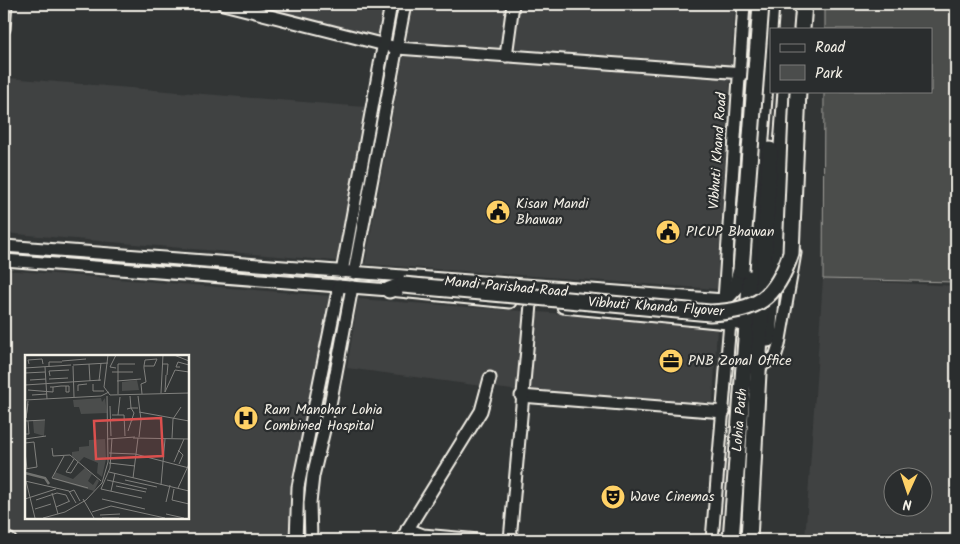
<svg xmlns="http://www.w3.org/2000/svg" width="960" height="544" viewBox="0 0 960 544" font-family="Kalam,sans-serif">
  <rect width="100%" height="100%" fill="#323535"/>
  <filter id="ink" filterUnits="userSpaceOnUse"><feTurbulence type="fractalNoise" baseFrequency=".02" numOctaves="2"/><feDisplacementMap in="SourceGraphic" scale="10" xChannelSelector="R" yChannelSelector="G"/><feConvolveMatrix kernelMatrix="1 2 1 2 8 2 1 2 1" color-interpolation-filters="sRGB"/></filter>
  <g filter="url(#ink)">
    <g fill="#404242" fill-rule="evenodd">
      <path d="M253,4H384L379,36Z"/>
      <path d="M413,4H735L717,289L365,264Z"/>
      <path d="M8,78L365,107L337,261L4,233V128Z"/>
      <path d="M4,270L331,296L292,480L289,540H22L4,528ZM188,356V518H26V356Z"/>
      <path d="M823,279L956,286V540H805ZM922,476V506H892V476Z"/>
      <path d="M358,299L717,325L713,403L512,390L347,368Z"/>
    </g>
    <path fill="#4b4d4c" stroke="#a09f9a" d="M825,4H956V282L823,279L824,91H931V29H825Z"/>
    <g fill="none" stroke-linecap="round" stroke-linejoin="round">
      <defs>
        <g id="minor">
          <path d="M223,4L397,48L744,73"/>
          <path d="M4,29L6,4"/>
          <path d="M506,56L513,4"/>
          <path d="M4,246L724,300L744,4"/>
          <path d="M4,260L389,290L510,302"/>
          <path d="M342,272L391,4"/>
          <path d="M354,273L405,4"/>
          <path d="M563,307L748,325"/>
          <path d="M758,368L775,357L779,345L795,253"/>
          <path d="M521,396L724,412"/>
          <path d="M407,529L423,535L479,540"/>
          <path d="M4,537L10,540"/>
          <path d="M296,540L298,487L339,286"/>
          <path d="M311,540L310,503L313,476L330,405L352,287"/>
          <path d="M401,540L481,411L490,378"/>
          <path d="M510,540L531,304"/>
          <path d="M712,540L730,322"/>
        </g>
        <g id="major">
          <path d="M802,29L804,4"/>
          <path d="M389,290L403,285"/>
          <path d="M724,300L736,287L741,270"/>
          <path d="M768,339L786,91"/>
          <path d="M731,540L771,4"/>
          <path d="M749,540L770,150"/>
        </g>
      </defs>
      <use href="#minor" stroke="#f4f1e8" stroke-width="15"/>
      <use href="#major" stroke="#f4f1e8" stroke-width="19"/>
      <use href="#minor" stroke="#2a2d2e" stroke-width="11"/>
      <use href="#major" stroke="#2a2d2e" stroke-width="15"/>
      <defs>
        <g id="major-bridge">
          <path d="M741,270L761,4"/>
          <path d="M403,285L710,313C757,311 776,299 791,253L798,91"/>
        </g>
      </defs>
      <use href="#major-bridge" stroke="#f4f1e8" stroke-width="19" stroke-linecap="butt"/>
      <use href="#major-bridge" stroke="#2a2d2e" stroke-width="15"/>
    </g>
  </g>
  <defs>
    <symbol id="civic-disc" viewBox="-11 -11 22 22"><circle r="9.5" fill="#ffd166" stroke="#2a2d2e"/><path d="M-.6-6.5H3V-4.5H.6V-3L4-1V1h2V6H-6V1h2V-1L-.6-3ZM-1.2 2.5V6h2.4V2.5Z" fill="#111"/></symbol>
    <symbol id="office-disc" viewBox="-11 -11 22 22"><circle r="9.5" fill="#ffd166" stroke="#2a2d2e"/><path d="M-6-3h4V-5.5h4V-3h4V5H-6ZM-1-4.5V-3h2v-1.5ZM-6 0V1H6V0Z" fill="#111"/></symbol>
    <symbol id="hospital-disc" viewBox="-11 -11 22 22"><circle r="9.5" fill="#ffd166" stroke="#2a2d2e"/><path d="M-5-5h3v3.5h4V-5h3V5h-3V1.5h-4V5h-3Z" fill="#111"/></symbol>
    <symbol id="theatre-disc" viewBox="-11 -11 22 22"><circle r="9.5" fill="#ffd166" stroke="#2a2d2e"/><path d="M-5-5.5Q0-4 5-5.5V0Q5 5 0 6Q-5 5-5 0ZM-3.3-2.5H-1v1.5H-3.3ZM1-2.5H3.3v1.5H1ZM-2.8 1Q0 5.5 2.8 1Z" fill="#111"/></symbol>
  </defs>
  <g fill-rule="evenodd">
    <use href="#civic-disc" x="484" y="198" width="28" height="28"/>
    <use href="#civic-disc" x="654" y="218" width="28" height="28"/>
    <use href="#office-disc" x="657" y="347" width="28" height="28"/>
    <use href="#hospital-disc" x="232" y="404" width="28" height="28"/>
    <use href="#theatre-disc" x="599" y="483" width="28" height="28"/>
  </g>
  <g text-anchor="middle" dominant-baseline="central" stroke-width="4.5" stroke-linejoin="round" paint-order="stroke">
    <g font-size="14" fill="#f4f1e8" stroke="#2a2d2e">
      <text transform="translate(718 151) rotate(-86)">Vibhuti Khand Road</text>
      <text transform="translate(506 287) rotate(5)">Mandi Parishad Road</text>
      <text transform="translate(656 307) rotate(4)">Vibhuti Khanda Flyover</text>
      <text transform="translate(740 420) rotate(-85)">Lohia Path</text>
    </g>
    <g font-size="14" fill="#f4f1e8" stroke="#2a2d2e" text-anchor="start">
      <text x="516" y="204">Kisan Mandi<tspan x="516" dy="16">Bhawan</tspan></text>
      <text x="686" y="232">PICUP Bhawan</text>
      <text x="688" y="361">PNB Zonal Office</text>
      <text x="264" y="410">Ram Manohar Lohia<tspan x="264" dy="16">Combined Hospital</tspan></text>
      <text x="630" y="497">Wave Cinemas</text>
    </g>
  </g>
  <g transform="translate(25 355)">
    <rect width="164" height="164" fill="#323535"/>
    <path d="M112,25L114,35L97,36V27ZM76,43L77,47L80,43L82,58L56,59L54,52H49L48,45ZM8,66H20L19,81L9,78ZM80,84L81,104L77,122L72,118L73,108L59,102L54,107L47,101V97L54,96V92L64,91V85ZM60,113L67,119L63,126L68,130L72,124L74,126L69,136L28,124L30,117L48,124Z" fill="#4b4d4c"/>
    <path fill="none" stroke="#727370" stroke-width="2.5" d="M0,118L20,123L24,129"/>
    <path fill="none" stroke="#80807d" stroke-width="1" d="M83,0L79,32L85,40L164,38M91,0L85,12L91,13M149,0L164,6M37,6L61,4M4,9L3,5L17,4L18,9M64,9L65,26M138,9H143L142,20M48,10L83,8M48,11L49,42M20,12L22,44M24,12V7H37M155,12H151L153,7L164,10M0,13L46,10M87,17H108M0,18L20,17M25,21L24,16L44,15M24,24L43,23M5,25L21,24M74,26L76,8M92,26L116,24M68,29V36H79M0,30L76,25M25,32H28L36,31H44V37H41V31M3,35L28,37V32M53,36V30L62,29M140,37L150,15L164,17M140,37L141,20M136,38L138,0M93,39V9H110M117,39L116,29L121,27L119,13V11L120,5L132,4L129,11H119M7,40L22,39M105,41L106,53H113M113,41L116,65L114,82M0,45L76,41L84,37M3,49L1,63L3,46M85,51L86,81M102,54L106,53L109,58L103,76M114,57L164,66M87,60H99L100,81M93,60L95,42M87,64L108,65M0,66L20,65M0,79H4L3,66M108,83L164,84M147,83L148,64L156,52M0,84L21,81M82,84L110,82M0,88L9,87L12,112L0,114M27,93L28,101L45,100L76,126M153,95L158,100L154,109M0,97L2,114M84,98L110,99L164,113M39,101L27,123L63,133M149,107L159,84M84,108L110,111M41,117L46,118L53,107M41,117L49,104M84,117L164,136M108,123L113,83M82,125L122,134M100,125L132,132M0,126L44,136L51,148M1,126L10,163M136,130L140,84M91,131L121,137M153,133L164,109M76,134L85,113L87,83M76,134L117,143M149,134L147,145L164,149M86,136L90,118M44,137L49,135L55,146M27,138L33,159M0,144L31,134M58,144L69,163M77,144L120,154M11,145L32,138L41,140L44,146M141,147L145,130M31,152L45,146M10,154L26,149M67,157L86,151L140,163M141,159L159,163M75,160L95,159M18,163L40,157L61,145L77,128L83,107L82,41M77,163H94"/>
    <path fill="#dc504e" fill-opacity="0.15" stroke="#dc504e" stroke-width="2.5" d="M136,63L138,101L71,104L69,66Z"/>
    <rect width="164" height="164" fill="none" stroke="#f4f1e8" stroke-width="2.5"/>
  </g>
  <rect width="960" height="544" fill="none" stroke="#2a2d2e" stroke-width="20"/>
  <rect x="10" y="10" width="940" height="524" fill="none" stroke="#f4f1e8" stroke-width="2" filter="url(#ink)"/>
  <rect x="770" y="28" width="162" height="65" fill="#2a2d2e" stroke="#7b7b78"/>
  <rect x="780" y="44" width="25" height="8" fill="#2a2d2e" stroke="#7b7b78"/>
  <text x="815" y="52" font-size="15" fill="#f4f1e8">Road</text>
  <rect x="780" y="65" width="25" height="15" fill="#4b4d4c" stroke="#7b7b78"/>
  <text x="815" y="78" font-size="15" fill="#f4f1e8">Park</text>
  <g transform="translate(908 492) rotate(183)"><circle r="24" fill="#2a2d2e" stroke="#7b7b78"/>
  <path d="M0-4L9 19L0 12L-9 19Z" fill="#ffd166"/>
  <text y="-8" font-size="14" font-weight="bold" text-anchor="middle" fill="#f4f1e8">N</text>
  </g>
</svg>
